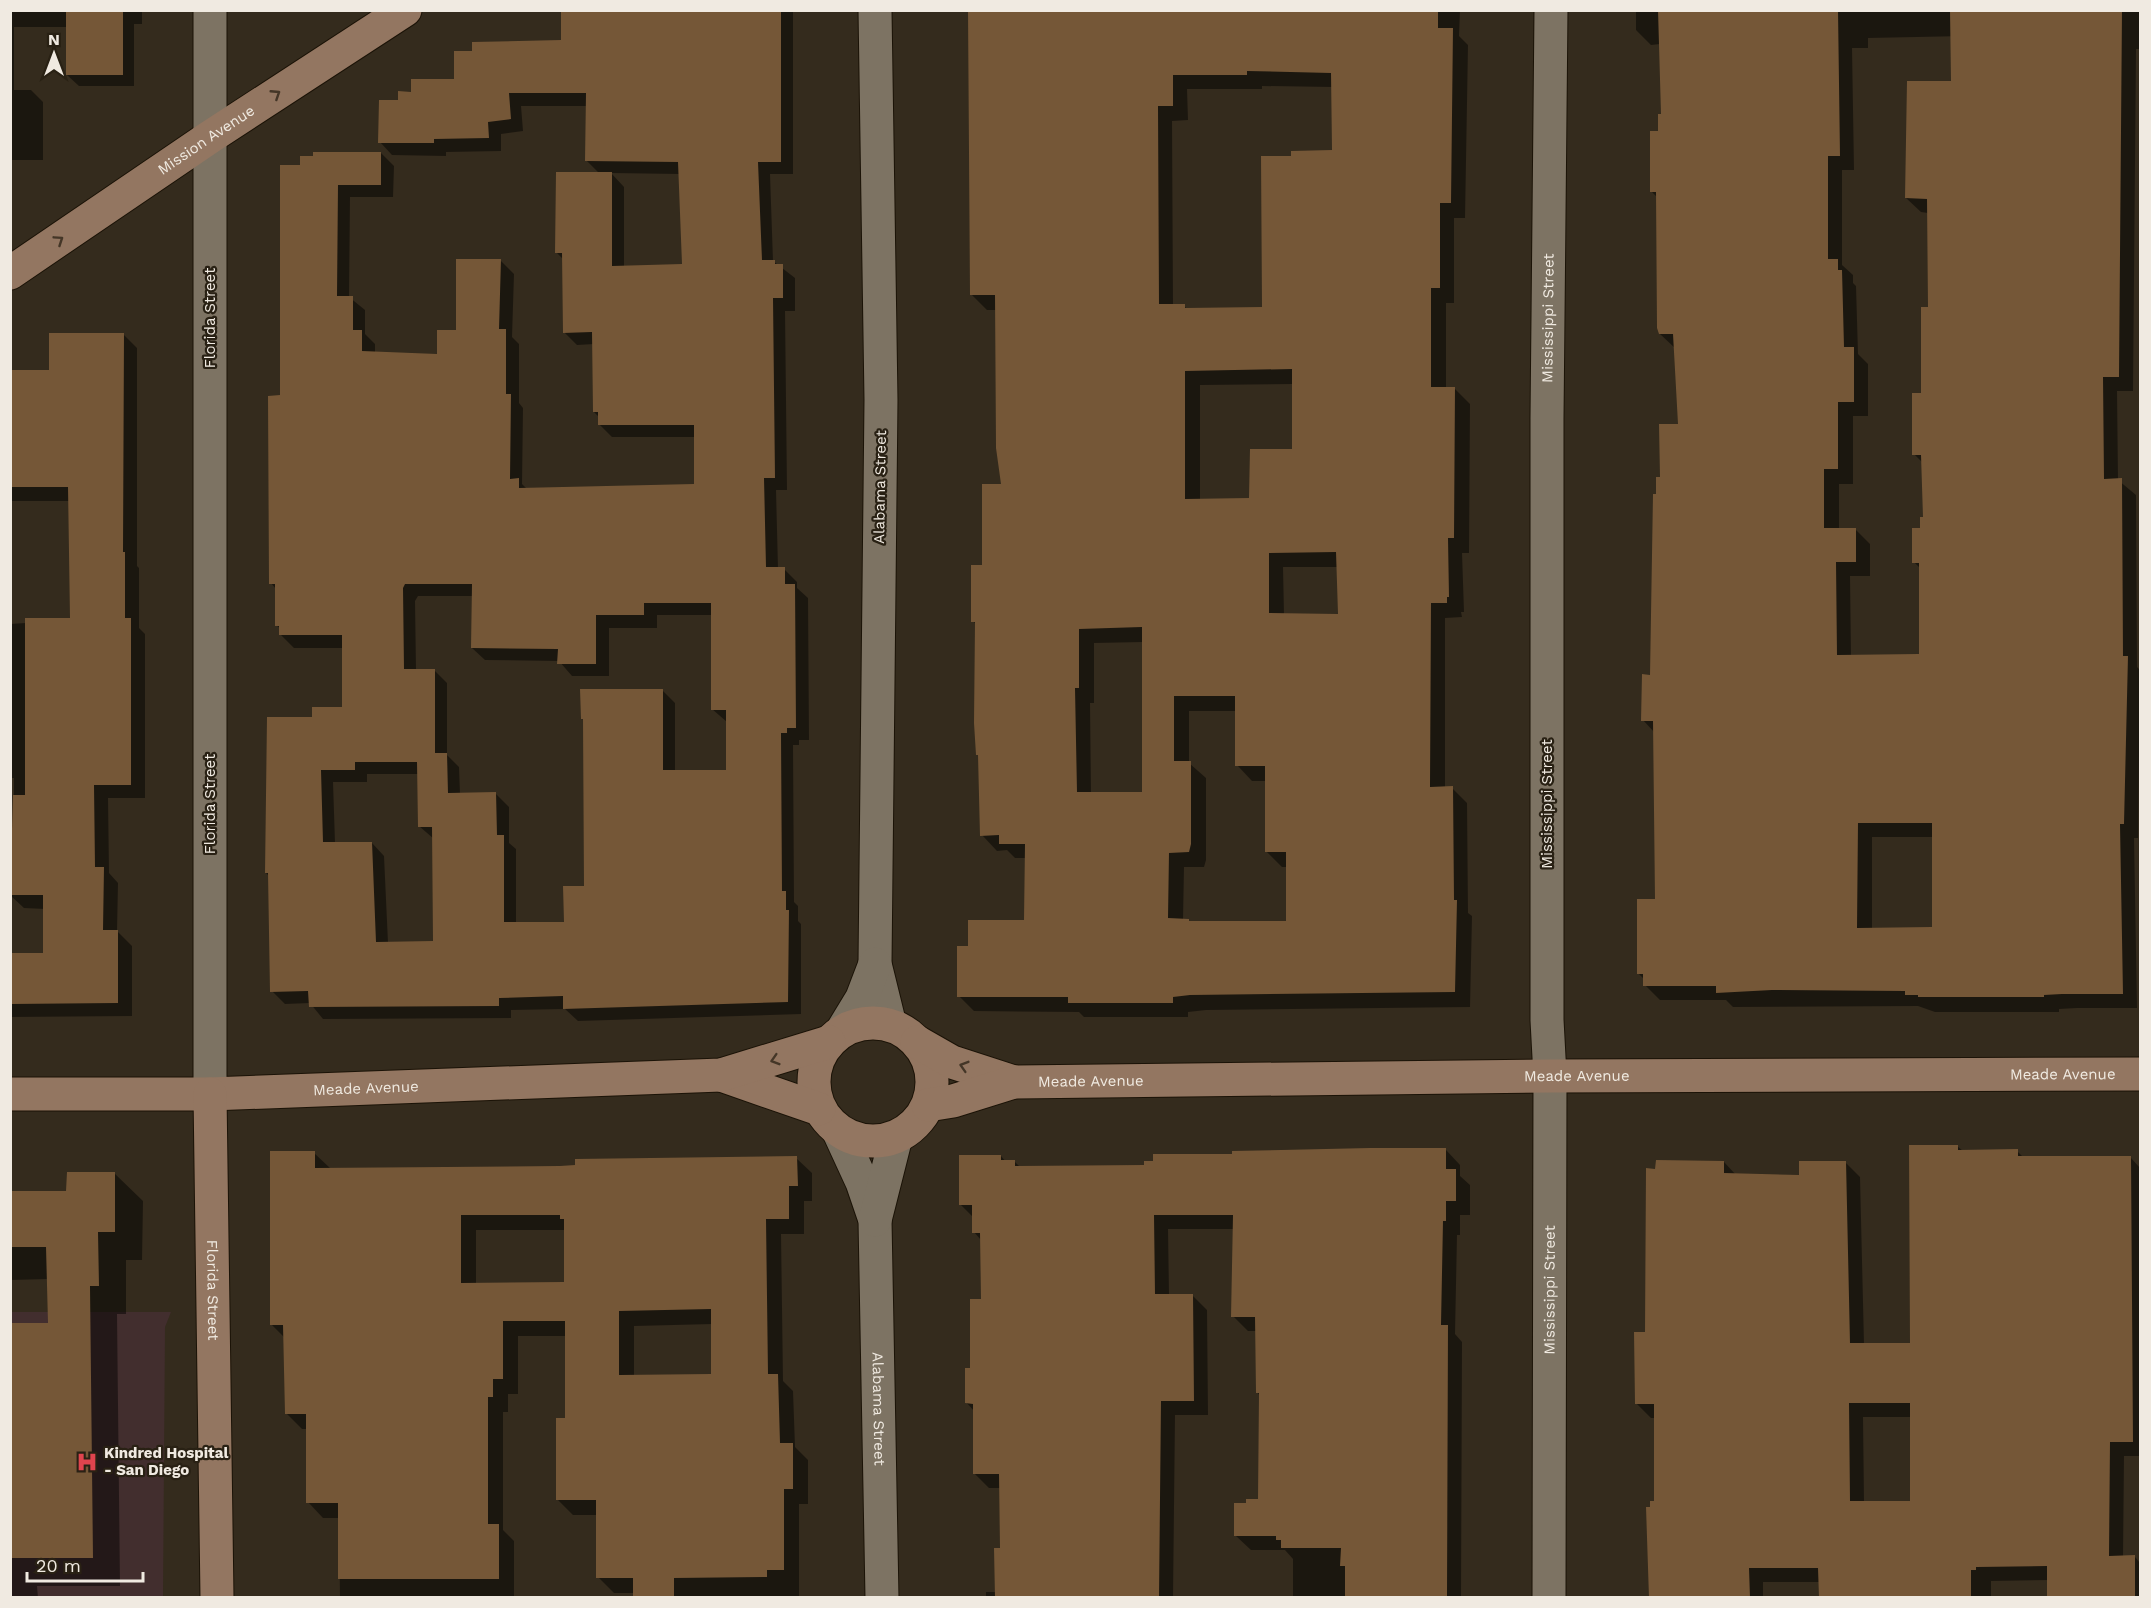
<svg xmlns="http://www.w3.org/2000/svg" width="2151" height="1608" viewBox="0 0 2151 1608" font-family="'Work Sans',sans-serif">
  <rect width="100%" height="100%" fill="#342b1d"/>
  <path fill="#422e2e" d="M11,1312H171L165,1327L163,1597L11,1598Z"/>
  <g fill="#0007" fill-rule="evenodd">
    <path d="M10,10H142V24H134V86H79L67,75V27H14V90H31L43,102V160H10Z"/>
    <path d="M563,10H793V174H770L773,261L795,278V311H785L787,490H776L778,569H784L797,582V588L808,598L809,740H799V745H793L794,902L798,906V921L801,924V1014L578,1021L565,1009L511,1010V1018L323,1019L310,1003L285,1004L272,991L270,877L266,873L314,719L344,709V648H294L281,635V629L276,625V589L271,583L282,397L301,166L381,153L394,166L393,197H350L349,297L365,310V334L375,344V353L438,356L458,331L501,261L514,274L512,337L519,344V403L523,408L522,484L527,489L695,486V437H612L599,424V417L594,412V344L577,345L564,332V260L557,253L600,174L586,160L587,106H521L523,131L501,134V151L446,152V156L392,155L380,142L399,102L413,94L455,81L474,52L563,42ZM611,173L680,174L684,265L624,267V187ZM418,596H473L472,648L485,660L559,661L572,676H609V628H657V615H712V709L727,722V771L675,772V703L662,690L582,718L584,721L585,887L565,924H516V849L509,843V807L496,794H460L459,767L447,755V683L434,670H416L415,601ZM367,774H418L419,826L434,839V943H388L384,856L372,843H335L333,782H367Z"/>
    <path d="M970,10H1460L1459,36L1468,45L1465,218H1454V303H1446V389H1455L1470,404L1469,553H1462L1464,612H1461L1462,617L1445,618V788H1452L1467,803L1468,913L1472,916L1470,1007L1206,1010L1188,1012V1017H1084L1079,1012L974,1011L959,996L970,947L1026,921L1027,858H1015L1007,850L997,851L982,835L980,757L977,754V625L973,621L1003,485L997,310H987L972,295ZM1262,86L1333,87V152L1263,309L1188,310L1184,306H1173L1172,121L1188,120L1187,89H1262ZM1293,384V450L1250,500H1200V385ZM1283,567H1338L1339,615H1284ZM1143,642V793L1091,794L1090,703H1094V643ZM1189,711H1237V765L1252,781H1266V851L1282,867H1287V923H1191L1183,920L1184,867H1204L1206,860V778L1189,763Z"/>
    <path d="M1636,10H1964L1965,36L1868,38V48H1852L1854,170H1842V265L1853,275V283L1856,286L1858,354L1868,364V416H1853V484H1839V529H1855L1870,544V576H1850L1851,657L1921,656V569L1914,562L1924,519L1923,463L1914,454L1923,394L1929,308L1928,213L1921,212L1906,198L1951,82L2009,10H2140V49H2136L2133,391H2117L2118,480L2136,495L2137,667L2140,670L2138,838H2134L2137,1008H2077L2059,1009V1012H1935L1918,1006L1733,1007L1726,1000H1660L1645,985V980L1638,973L1656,900L1654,732L1643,720L1652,676L1658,495L1679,426L1676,349L1660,334L1657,197L1652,192L1662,115L1660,44L1651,45L1636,30ZM1872,837H1934V928L1872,929Z"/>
    <path d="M123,334L137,348V566L139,568V628L145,634V798H108L109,873L118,883L117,931L132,946V1016L10,1017V955L45,954V909L24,908L10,895L11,825H14V778H10V624L72,620L70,501H10V371H51Z"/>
    <path d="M1957,1146L1963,1151H2017L2024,1158H2131L2140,1168V1456H2124L2123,1557H2135L2140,1563V1598H2049V1580L1991,1581V1598H1820L1819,1582H1763V1598H1649L1655,1503V1418H1651L1636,1403L1647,1333L1724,1162L1736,1175L1800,1176L1845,1162L1860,1177L1864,1344H1912ZM1863,1417H1912V1502H1864Z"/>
    <path d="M1446,1150L1460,1165V1176L1470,1185V1215H1460V1235H1457L1455,1334L1462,1342L1461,1598H1293V1559L1285,1550H1251L1236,1536L1248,1505L1260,1500V1396L1258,1393L1257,1331H1248L1233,1316L1234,1229H1168L1169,1295H1192L1207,1310L1208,1415H1175L1173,1598H986V1592H996L1002,1550L1001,1488H989L974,1473V1411L966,1402L982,1300L981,1240L974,1232V1218L960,1204L1001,1156L1006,1162H1015L1021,1168L1145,1166Z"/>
    <path d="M314,1153L330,1168H560L796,1158L812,1173V1201H804V1234H781L783,1381L793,1391L795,1447L808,1460V1504H799V1598H634V1593H614L598,1577L597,1515H573L558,1500L567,1419L566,1336H518V1394H508V1412H503V1530L514,1541V1598H340L339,1518H323L308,1502L307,1429H302L286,1413L285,1338L272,1325ZM476,1230H565L566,1283L476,1284ZM713,1324V1376H634V1326Z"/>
    <path d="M114,1173L143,1201L142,1260H126V1314H117L120,1586H37L38,1598H10V1325H49V1279L10,1280V1192H68Z"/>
  </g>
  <g fill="#755737" fill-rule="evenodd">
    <rect x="66" y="10" width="57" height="65"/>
    <path d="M561,10H781V162H758L762,260H775V264H783V298H773L775,478H764L766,567H785V584H795L796,728H787V733H781L782,891H786V910H789L788,1002L563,1009V996L499,998V1006L309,1007L308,991L270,992L268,873H265L267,717H312V707H342V635H279V626H275V584H269L268,396L280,395V165H300V156H313V152H381V185H338L337,296H353V330H362V351L437,354V330H456V259H501L499,329H506V394H511L510,479L519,478V488L694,484V425H598V412H593L592,332L563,333L562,253H555L556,172H612V266L682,264L678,162L585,161L586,93H509L511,119L488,122L489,138L434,139V143H378L379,100H398V91L411,92V79H454V51H472V42L561,40ZM405,584H472L471,648L558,649L557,664H596V615H644V603H711V710H726V770H663V689H580L581,719H583L584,886H563L564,922H504V835H497L496,792L448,793L447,753H435V669H404L403,588ZM355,762H417L418,827H432L433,941L376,942L372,842H323L321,770H355Z"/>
    <path d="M968,10H1438V28H1453L1451,203H1440V288H1431V387H1455L1454,538H1448L1449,597H1447V603H1431L1430,787L1453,786L1454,900H1457L1455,992L1190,995L1173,997V1003H1068V997H957V946H968V920H1024L1025,844H999V835L980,836L978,755H976L974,723L975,622H971V565H982V484H1001L996,448L995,295H970ZM1247,71L1331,73L1332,150L1291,151V156H1261L1262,307L1185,308V304H1159L1158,106H1173V75H1247ZM1292,369V449H1250L1249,498L1185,499V371ZM1336,552L1338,614L1269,613V553ZM1142,627V792H1077L1075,688H1079V629ZM1174,696H1235V766H1265V852H1286V921H1189V919L1168,918L1169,853L1189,852L1191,844V761H1174Z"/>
    <path d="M1658,10H1838L1840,156H1828V259H1838V270H1842L1844,347H1854V402H1838V469H1824V528H1856V562H1836L1837,655L1919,654V563H1912V528H1920V517H1923L1921,455H1912V393H1921V307H1928L1927,199L1905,198L1907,81H1951L1950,10H2122L2119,377H2103L2104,479L2122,478L2123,656H2128L2124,824H2120L2123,994H2062L2044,995V997H1918V995H1905V991L1772,990L1716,993V986H1643V974H1637V899H1655L1653,721H1641L1642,674L1650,675L1653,494H1656V477H1660L1659,424H1678L1673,334H1659L1657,328L1656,192H1650V131H1658V114H1661ZM1858,823H1932V927L1857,928Z"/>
    <path d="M49,333H124L123,552H125V618H131V785H94L95,867H104L103,930H118V1003L10,1004V953H43V895H10L13,795H25V618H70L68,487H10V370H49Z"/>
    <path d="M1909,1145H1958V1150L2018,1149V1156H2131L2133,1442H2110L2109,1556L2135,1555V1598H2047V1566L1976,1567V1570H1971V1598H1819L1818,1568H1749L1750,1598H1649L1646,1507H1650V1501H1654V1404H1635L1634,1332H1645L1646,1168L1655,1169L1656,1160L1724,1161V1173L1799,1175V1161H1846L1850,1343H1910ZM1849,1403H1910V1501H1850Z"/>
    <path d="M1370,1148H1446V1169H1456V1201H1446V1221H1443L1441,1325H1448L1447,1598H1345V1566H1340L1341,1548H1281V1540H1276V1536H1234V1503H1246V1499H1258L1259,1393H1256L1255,1317H1231L1233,1215H1154L1155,1294H1193L1194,1401H1161L1159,1598H995L994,1548H1000L999,1474H973V1404L965,1403V1368H970V1299H981L980,1233H972V1205H959V1155H1001V1160H1015V1166L1144,1165V1161H1153V1154H1232V1151Z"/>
    <path d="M270,1151H315V1168L560,1166L575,1165V1159L797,1156L798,1186H789V1219H766L768,1374H778L780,1443H793V1489H784V1570H767V1577L674,1578V1598H633V1578H596V1500H556V1418H565V1321H503V1379H493V1397H488V1524H499V1579H338V1503H306V1414H285L283,1325H270ZM461,1215H560V1219H564V1282L461,1283ZM711,1309V1374L619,1375V1311Z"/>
    <path d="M67,1172H115V1232H98L99,1286H90L93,1558H10V1323H48L46,1247H10V1191H66Z"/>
  </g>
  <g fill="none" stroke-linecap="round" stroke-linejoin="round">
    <defs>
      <g id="street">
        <path d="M210,10V1094"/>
        <path d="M875,10L881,400L875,964L890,1025"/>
        <path d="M842,1031L862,998L875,964"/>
        <path id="s1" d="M839,1132L862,1182L875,1220L882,1598"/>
        <path d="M875,1220L896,1137"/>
        <path id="s2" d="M1549,1598L1550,1076L1547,1020V419L1551,10"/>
      </g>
      <g id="secondary">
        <path id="s3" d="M10,273L210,137L405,10"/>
        <circle cx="873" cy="1082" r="59"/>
        <path d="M917,1042L952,1062L1014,1082"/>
        <path d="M721,1075L819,1109"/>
        <path id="s4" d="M10,1094H210L721,1075L829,1042"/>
        <path id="s5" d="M210,1094L217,1598"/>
        <path id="s6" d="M928,1105L953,1101L1014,1082L1550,1076L2140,1074"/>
      </g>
    </defs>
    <use href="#street" stroke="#1b1307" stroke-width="35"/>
    <use href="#secondary" stroke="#1b1307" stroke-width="35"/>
    <use href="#street" stroke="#7d7363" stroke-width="33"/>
    <use href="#secondary" stroke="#937661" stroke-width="33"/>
  </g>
  <defs><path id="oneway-chevron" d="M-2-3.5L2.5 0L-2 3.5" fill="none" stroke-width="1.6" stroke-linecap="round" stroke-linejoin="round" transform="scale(1.5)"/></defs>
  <g stroke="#443627">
    <use href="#oneway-chevron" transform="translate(276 94) rotate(-33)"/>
    <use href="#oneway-chevron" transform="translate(59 240) rotate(-34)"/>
    <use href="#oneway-chevron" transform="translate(775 1060) rotate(163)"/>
    <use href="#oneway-chevron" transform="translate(964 1066) rotate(-163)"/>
  </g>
  <defs>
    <symbol id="hospital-bare" viewBox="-9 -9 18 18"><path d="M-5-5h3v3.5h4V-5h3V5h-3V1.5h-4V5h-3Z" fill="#e0444e" stroke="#292114" stroke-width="2.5" paint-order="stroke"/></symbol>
  </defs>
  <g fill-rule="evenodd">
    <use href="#hospital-bare" x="72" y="1447" width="30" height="30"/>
  </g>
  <g text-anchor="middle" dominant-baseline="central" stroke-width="4.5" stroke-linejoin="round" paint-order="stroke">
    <g font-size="15" fill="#f0eae1" stroke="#292114">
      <text stroke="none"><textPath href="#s3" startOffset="237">Mission Avenue</textPath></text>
      <text transform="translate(210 318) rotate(-90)">Florida Street</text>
      <text stroke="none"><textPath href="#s2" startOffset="1280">Mississippi Street</textPath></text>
      <text transform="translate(880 487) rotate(-89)">Alabama Street</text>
      <text transform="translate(210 804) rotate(-90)">Florida Street</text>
      <text transform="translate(1547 804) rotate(-90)">Mississippi Street</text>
      <text stroke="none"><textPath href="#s6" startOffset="1138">Meade Avenue</textPath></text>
      <text stroke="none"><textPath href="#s6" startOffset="652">Meade Avenue</textPath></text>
      <text stroke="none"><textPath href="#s6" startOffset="166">Meade Avenue</textPath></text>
      <text stroke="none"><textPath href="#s4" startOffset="356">Meade Avenue</textPath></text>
      <text stroke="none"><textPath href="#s5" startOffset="196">Florida Street</textPath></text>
      <text stroke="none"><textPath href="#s2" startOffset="308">Mississippi Street</textPath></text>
      <text stroke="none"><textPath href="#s1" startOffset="284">Alabama Street</textPath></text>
    </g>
    <g font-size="15" font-weight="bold" fill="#f0eae1" stroke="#292114" text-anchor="start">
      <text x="104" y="1453">Kindred Hospital<tspan x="104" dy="17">- San Diego</tspan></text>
    </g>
  </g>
  <rect width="2151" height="1608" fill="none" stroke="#f0eae1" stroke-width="24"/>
  <g transform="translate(54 54)" stroke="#292114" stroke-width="4.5" paint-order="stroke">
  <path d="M0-4.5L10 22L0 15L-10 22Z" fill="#f0eae1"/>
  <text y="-9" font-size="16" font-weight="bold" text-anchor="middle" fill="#f0eae1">N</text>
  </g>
  <path d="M27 1572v9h116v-9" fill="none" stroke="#f0eae1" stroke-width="3"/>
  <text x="36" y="1572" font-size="18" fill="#f0eae1" stroke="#292114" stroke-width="4.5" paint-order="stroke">20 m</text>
</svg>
